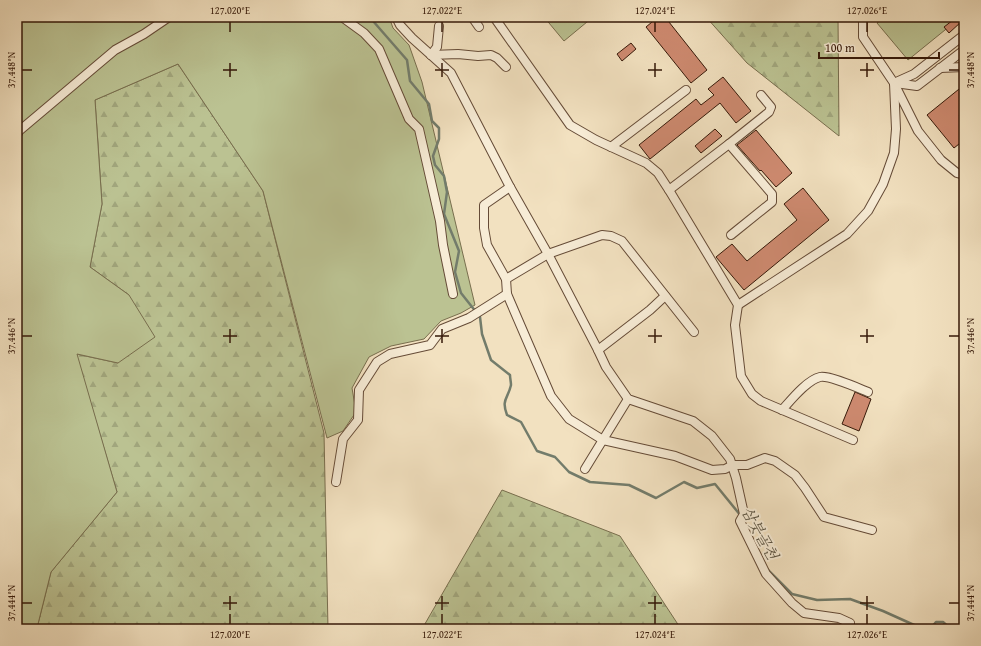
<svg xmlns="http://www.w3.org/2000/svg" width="981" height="646" viewBox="0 0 981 646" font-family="'Gentium Book Plus','Noto Serif KR',serif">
  <defs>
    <pattern id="forest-firs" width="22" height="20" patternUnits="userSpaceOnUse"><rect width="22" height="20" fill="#bbc292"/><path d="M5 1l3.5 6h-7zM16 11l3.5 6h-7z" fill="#a1a67d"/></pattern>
  </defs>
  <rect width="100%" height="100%" fill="#f2e1c0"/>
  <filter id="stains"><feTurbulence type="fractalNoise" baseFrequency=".005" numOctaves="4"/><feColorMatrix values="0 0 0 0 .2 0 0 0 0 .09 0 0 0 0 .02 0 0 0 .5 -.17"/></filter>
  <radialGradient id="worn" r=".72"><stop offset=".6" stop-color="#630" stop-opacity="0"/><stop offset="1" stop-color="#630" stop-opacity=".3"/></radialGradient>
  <g fill="url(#forest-firs)" stroke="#786e4e">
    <path d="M706,17H838L839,136L747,63Z"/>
    <path d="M178,64L263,191L324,433L328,629H43L38,624L51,572L117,492L76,354L118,363L129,295L90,267L102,204L95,100Z"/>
    <path d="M502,490L620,536L681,629H422Z"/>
  </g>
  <g fill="#bbc292" stroke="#786e4e">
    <path d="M17,17H389L393,28L409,45L422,82L475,305L461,313L441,321L424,339L391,346L369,357L352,388L356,412L343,431L327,438L263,191L178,64L95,100L102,204L90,267L129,295L155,337L118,363L77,354L117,492L51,572L38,624L43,629H17Z"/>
    <path d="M544,17H593L564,41Z"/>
    <path d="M885,17H961L908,60L877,23Z"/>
  </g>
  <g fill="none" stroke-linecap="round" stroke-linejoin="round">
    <g stroke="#737c6b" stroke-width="2.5">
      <path d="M373,17V21L407,60L410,81L429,104L432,121L439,128V139L433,156L435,165L444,176L447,192L444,214L459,251L455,272L461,293L480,317L482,334L491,360L510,375C510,378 511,382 511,385C508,399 501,399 507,415L521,422L537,451L555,457L569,472L590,482L629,485L656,498L684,482L697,488L715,484L741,516"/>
      <path d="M767,569L792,594L817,600L850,599L883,611L923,629"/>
      <path d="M930,629L936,622H943L951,629"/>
    </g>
  </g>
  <g fill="#ce8a70" stroke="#361909">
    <path d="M658,17H665L707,70L691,83L646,27Z"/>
    <path d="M957,17L961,22L949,33L944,27Z"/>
    <path d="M631,43L636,49L622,61L617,54Z"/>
    <path d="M723,77L751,111L736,123L720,103L650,159L639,145L696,99L701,105L714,95L708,89Z"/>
    <path d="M964,85V111L959,115L964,121V140L954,148L927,115Z"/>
    <path d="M715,129L722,136L701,153L695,146Z"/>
    <path d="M756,130L792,173L776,187L761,170L760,171L737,145Z"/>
    <path d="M803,188L829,220L744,290L716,257L732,244L747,261L797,220L784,204Z"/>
    <path d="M855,392L871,399L859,431L842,424Z"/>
  </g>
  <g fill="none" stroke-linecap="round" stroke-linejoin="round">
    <defs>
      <g id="minor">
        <path d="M342,17L364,33L379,49L409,119L419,129L440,221L443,245L453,294"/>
        <path d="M396,17L400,25L412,38L451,73L510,187L548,254L598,350L606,367L628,399L693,421L712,436L730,459L736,478L744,514L740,521L766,574L792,603L804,613L839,618L850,623"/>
        <path d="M472,17L479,27"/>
        <path d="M494,17L570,125L596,140L646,163L658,173L669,190L738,305L735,325L741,376L752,394L761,401L853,440"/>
        <path d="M863,17V37L894,83L918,131L941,160L957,173L964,175"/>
        <path d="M431,55L458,54L478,56L491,55L497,58L506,67"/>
        <path d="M431,55L437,47L439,26"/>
        <path d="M940,68L964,67"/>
        <path d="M894,83L914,74L964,35"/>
        <path d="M895,83L917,86L964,50"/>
        <path d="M17,135L19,131L115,50L144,34L169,17"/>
        <path d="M611,147L686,90"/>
        <path d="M510,187L484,205V228L487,245L506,279L507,294L551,396L569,419L603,440L675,456L712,470L725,469L733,465H747L765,458L775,461L795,475L805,488L824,517L872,530"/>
        <path d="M669,190L729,144"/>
        <path d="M731,235L772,202V194L729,144L769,112L771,107L761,95"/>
        <path d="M506,279L548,254L602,235L611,236L622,241L694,332"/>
        <path d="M738,305L847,234L868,211L883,184L894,153L896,129L894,83"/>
        <path d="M598,350L650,310L665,296"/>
        <path d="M782,410C791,400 807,380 820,377C829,375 858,388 868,392"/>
        <path d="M585,469L628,399"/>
        <path d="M336,482L343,439L358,420L359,390L377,362L390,354L430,345L442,329L469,318L507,294"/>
      </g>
    </defs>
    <use href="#minor" stroke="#654b37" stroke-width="10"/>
    <path stroke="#361909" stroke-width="1.5" stroke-dasharray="3 2" stroke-linecap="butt" d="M856,626L868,629"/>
    <use href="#minor" stroke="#f7ecd6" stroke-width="8"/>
  </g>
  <path fill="none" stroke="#361909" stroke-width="1.5" d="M230,22V32M442,22V32M655,22V32M867,22V32M230,63V77M442,63V77M655,63V77M867,63V77M22,70H32M223,70H237M435,70H449M648,70H662M860,70H874M949,70H959M230,329V343M442,329V343M655,329V343M867,329V343M22,336H32M223,336H237M435,336H449M648,336H662M860,336H874M949,336H959M230,596V610M442,596V610M655,596V610M867,596V610M22,603H32M223,603H237M435,603H449M648,603H662M860,603H874M949,603H959M230,614V624M442,614V624M655,614V624M867,614V624"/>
  <g text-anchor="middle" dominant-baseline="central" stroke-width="4" stroke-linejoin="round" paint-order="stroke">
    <g font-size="15" font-style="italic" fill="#5a5342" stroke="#f7ecd6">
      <text transform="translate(760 533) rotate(61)">삼붓골천</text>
    </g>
  </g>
  <rect width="981" height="646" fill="none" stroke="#f2e1c0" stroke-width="44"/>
  <path d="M819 52v6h120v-6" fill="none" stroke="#361909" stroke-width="2"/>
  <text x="825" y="52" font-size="12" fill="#361909" stroke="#f7ecd6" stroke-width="3" paint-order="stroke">100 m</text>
  <rect x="22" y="22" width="937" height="602" fill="none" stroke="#361909" stroke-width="1.5"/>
  <g font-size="10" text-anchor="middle" fill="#361909">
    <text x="230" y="14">127.020°E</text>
    <text x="442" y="14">127.022°E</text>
    <text x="655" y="14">127.024°E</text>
    <text x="867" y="14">127.026°E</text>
    <text transform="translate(11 70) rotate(-90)" y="4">37.448°N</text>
    <text transform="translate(970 70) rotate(-90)" y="4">37.448°N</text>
    <text transform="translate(11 336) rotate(-90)" y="4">37.446°N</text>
    <text transform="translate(970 336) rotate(-90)" y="4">37.446°N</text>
    <text transform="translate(11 603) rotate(-90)" y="4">37.444°N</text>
    <text transform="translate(970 603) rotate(-90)" y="4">37.444°N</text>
    <text x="230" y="638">127.020°E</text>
    <text x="442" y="638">127.022°E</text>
    <text x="655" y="638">127.024°E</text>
    <text x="867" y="638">127.026°E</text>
  </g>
  <rect width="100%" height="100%" filter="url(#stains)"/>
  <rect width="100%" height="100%" fill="url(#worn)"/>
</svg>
